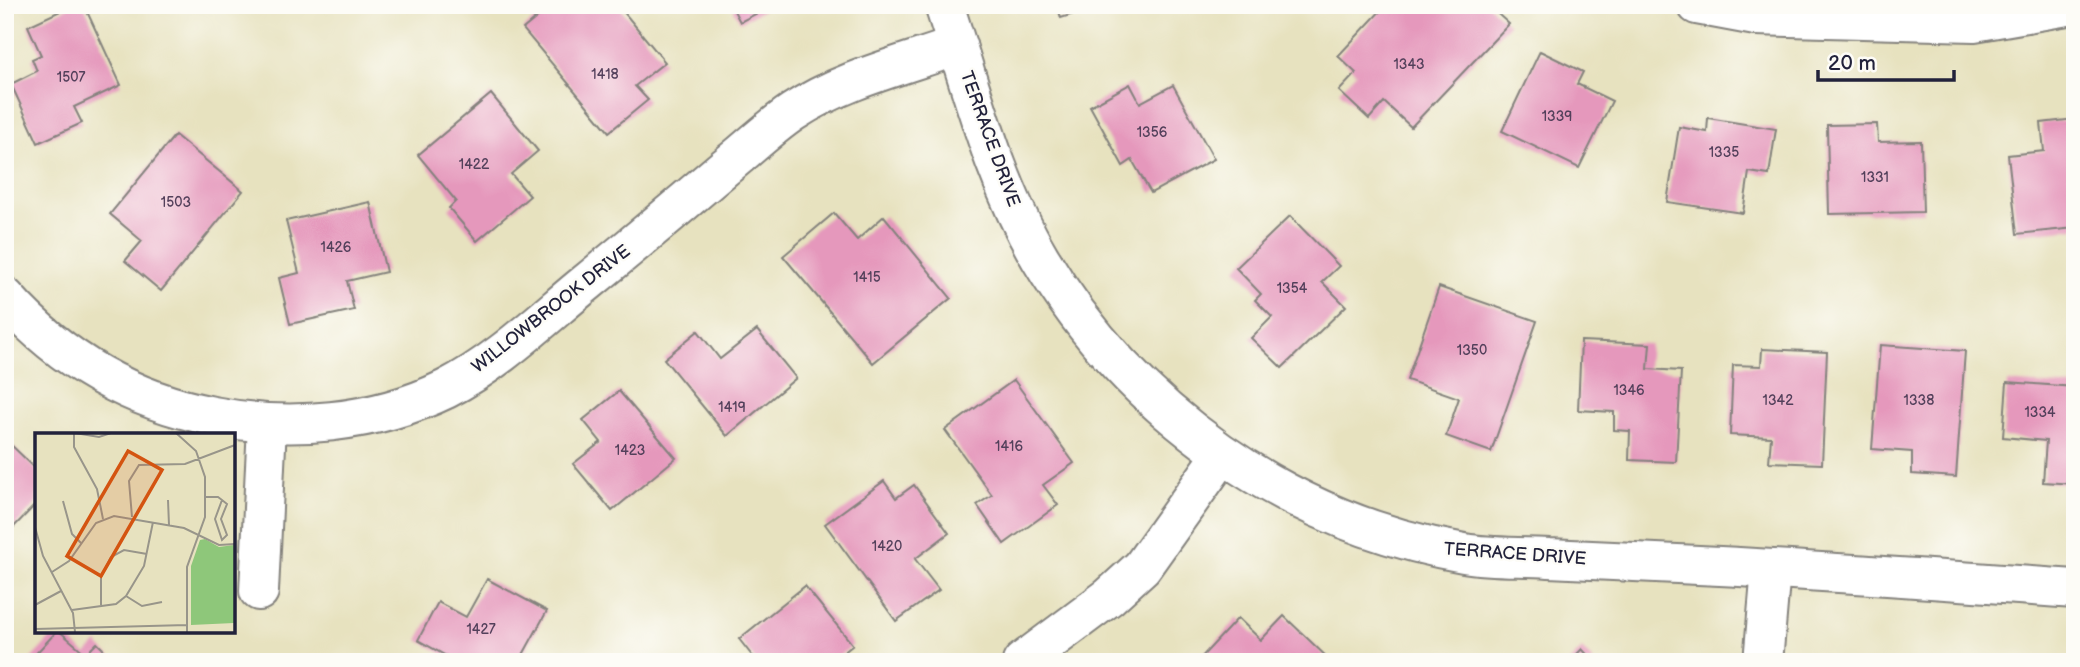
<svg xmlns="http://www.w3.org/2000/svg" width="2080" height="667" viewBox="0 0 2080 667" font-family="'Balsamiq Sans',sans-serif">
  <rect width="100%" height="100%" fill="#fdfcf7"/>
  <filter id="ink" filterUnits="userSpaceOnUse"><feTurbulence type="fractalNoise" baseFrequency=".0143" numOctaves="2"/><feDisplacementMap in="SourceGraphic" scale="14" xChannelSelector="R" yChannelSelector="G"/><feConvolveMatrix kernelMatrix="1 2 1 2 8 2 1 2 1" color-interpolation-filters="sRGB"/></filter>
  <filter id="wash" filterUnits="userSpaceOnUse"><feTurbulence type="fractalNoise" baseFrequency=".00686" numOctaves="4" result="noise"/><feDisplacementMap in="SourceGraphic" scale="28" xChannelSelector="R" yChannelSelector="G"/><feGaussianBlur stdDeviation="1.57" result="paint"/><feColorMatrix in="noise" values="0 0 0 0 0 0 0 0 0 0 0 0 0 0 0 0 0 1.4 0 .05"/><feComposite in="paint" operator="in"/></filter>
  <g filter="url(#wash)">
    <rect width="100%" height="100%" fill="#e7e2bf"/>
    <g id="blocks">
      <g fill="#e598bc">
        <path d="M73,5H84L121,85L74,107L82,123L38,143L11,84L37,71L32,59L41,55L28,26Z"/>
        <path d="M552,5H618L665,62L635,86L648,100L609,132L523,29Z"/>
        <path d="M731,5H773L740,22Z"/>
        <path d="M1057,5H1097L1098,6L1061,18Z"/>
        <path d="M1386,5H1488L1509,24L1411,127L1384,102L1369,119L1339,91L1356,73L1338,56Z"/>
        <path d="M1540,51L1583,72L1577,84L1612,101L1579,168L1502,131Z"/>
        <path d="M1130,84L1140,103L1173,85L1214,159L1151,193L1132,160L1123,166L1090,106Z"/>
        <path d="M491,94L538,151L511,174L530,196L477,241L449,208L456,201L418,155Z"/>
        <path d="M1708,118L1776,129L1769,175L1749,172L1743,213L1667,202L1679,127L1707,132Z"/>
        <path d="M2075,119V228L2017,234L2008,155L2044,151L2041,123Z"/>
        <path d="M1877,124L1878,142L1921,141L1923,212L1829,214L1827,125Z"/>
        <path d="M175,135L243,191L161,291L125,261L142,241L110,214Z"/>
        <path d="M370,202L386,272L347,281L354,310L290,324L279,278L299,273L286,221Z"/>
        <path d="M834,213L857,240L884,216L951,298L873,363L783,256Z"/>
        <path d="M1290,216L1339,266L1322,282L1346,306L1282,368L1251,338L1272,317L1255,300L1261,294L1236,268Z"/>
        <path d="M1439,287L1537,321L1491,452L1446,436L1459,398L1407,380Z"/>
        <path d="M757,330L796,378L727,436L664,359L698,331L720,359Z"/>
        <path d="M1581,341L1650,344L1648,369L1681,371L1676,462L1629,460L1630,431L1614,430V412L1578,410Z"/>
        <path d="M1880,345L1965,351L1956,477L1912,474V452L1872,449Z"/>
        <path d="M1762,349L1827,352L1822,464L1769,462L1771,437L1730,435L1733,365L1761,366Z"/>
        <path d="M1014,380L1074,463L1043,485L1058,505L1004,544L977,505L992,495L945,430Z"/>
        <path d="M2007,382L2075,387V484L2043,482L2046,441L2003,437Z"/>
        <path d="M619,391L676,458L612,511L573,464L601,442L583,420Z"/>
        <path d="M5,439L37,470V503L5,536Z"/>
        <path d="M884,481L896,498L914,485L949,533L915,559L939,590L896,621L825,524Z"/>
        <path d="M487,579L547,611L519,662H457L418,640L438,602L466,617Z"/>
        <path d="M805,586L853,645L832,662H757L739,639Z"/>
        <path d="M1284,616L1332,662H1197L1238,618L1261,640Z"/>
        <path d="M58,630L86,654L97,643L116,662H28Z"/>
        <path d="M1582,649L1594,662H1569Z"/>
      </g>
    </g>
  </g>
  <g filter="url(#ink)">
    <use href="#blocks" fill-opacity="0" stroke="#84827d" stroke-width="2"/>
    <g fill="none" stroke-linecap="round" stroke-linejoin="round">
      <defs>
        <g id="minor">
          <path d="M944,5C972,90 994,180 1040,258C1130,411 1288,523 1464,553C1491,558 1521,556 1549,558C1606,561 1663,563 1720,566C1838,572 1956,581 2075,589"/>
          <path d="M1697,5L1756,16L1974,22L2073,5"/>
          <path d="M5,297C61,360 130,400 213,416C290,431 374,424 446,389C495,364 537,324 579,289C628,249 676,209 724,168C747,150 769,128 793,112C841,80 903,65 957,46"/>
          <path d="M259,591L267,425"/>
          <path d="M1022,662L1109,597L1142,567L1222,455"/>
          <path d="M1763,662L1771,569"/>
        </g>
      </defs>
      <use href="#minor" stroke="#84827d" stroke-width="42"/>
      <use href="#minor" stroke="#fff" stroke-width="38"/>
    </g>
  </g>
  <g text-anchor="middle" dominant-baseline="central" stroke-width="5" stroke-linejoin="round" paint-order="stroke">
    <g font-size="14" fill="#53405b">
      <text x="1409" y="64">1343</text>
      <text x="605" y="74">1418</text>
      <text x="71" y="77">1507</text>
      <text x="1557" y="116">1339</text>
      <text x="1152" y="132">1356</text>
      <text x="1724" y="152">1335</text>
      <text x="474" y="164">1422</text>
      <text x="1875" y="177">1331</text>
      <text x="176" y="202">1503</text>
      <text x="336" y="247">1426</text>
      <text x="867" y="277">1415</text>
      <text x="1292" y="288">1354</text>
      <text x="1472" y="350">1350</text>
      <text x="1629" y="390">1346</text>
      <text x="1778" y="400">1342</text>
      <text x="1919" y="400">1338</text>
      <text x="732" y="407">1419</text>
      <text x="2040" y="412">1334</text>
      <text x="1009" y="446">1416</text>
      <text x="630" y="450">1423</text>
      <text x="887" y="546">1420</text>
      <text x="481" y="629">1427</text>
    </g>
    <g font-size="18" fill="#22223b" stroke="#fdfcf7">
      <text transform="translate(990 139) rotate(70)">TERRACE DRIVE</text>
      <text transform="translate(551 309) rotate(-38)">WILLOWBROOK DRIVE</text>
      <text transform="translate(1515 554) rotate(4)">TERRACE DRIVE</text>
    </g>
  </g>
  <g transform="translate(35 433)">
    <rect width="200" height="200" fill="#e7e2bf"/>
    <path d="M170,106L184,114L199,112V190L156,192V133L165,107Z" fill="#8ec77a"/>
    <path fill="none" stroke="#98958a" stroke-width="2" d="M39,0V14L62,56L68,86M40,0L64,4L76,0M141,0L161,18L170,44V84L152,134V199M170,64H183L187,67L192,71L186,86L192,102L187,107L180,86L187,67M133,67L134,92M28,68L37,101L46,110M97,84L94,48L104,32L150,31L200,12M0,94L8,123L38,180L40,199M17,139L34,128L61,90L79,83L149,95L184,112L200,111M91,163L107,173L127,169M0,172L26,158M66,172V144L76,124L89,117L112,121M37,177L81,171L91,163L109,133L118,89M0,196L152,192"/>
    <path fill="#d45411" fill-opacity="0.15" stroke="#d45411" stroke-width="3.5" d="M93,18L127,37L66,143L32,123Z"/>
    <rect width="200" height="200" fill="none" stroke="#22223b" stroke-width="3.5"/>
  </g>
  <rect width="2080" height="667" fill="none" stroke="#fdfcf7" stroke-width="28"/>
  <path d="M1818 70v10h136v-10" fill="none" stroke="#22223b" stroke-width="3.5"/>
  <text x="1828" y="70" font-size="21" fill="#22223b" stroke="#fdfcf7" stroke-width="5" paint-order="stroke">20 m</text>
</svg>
